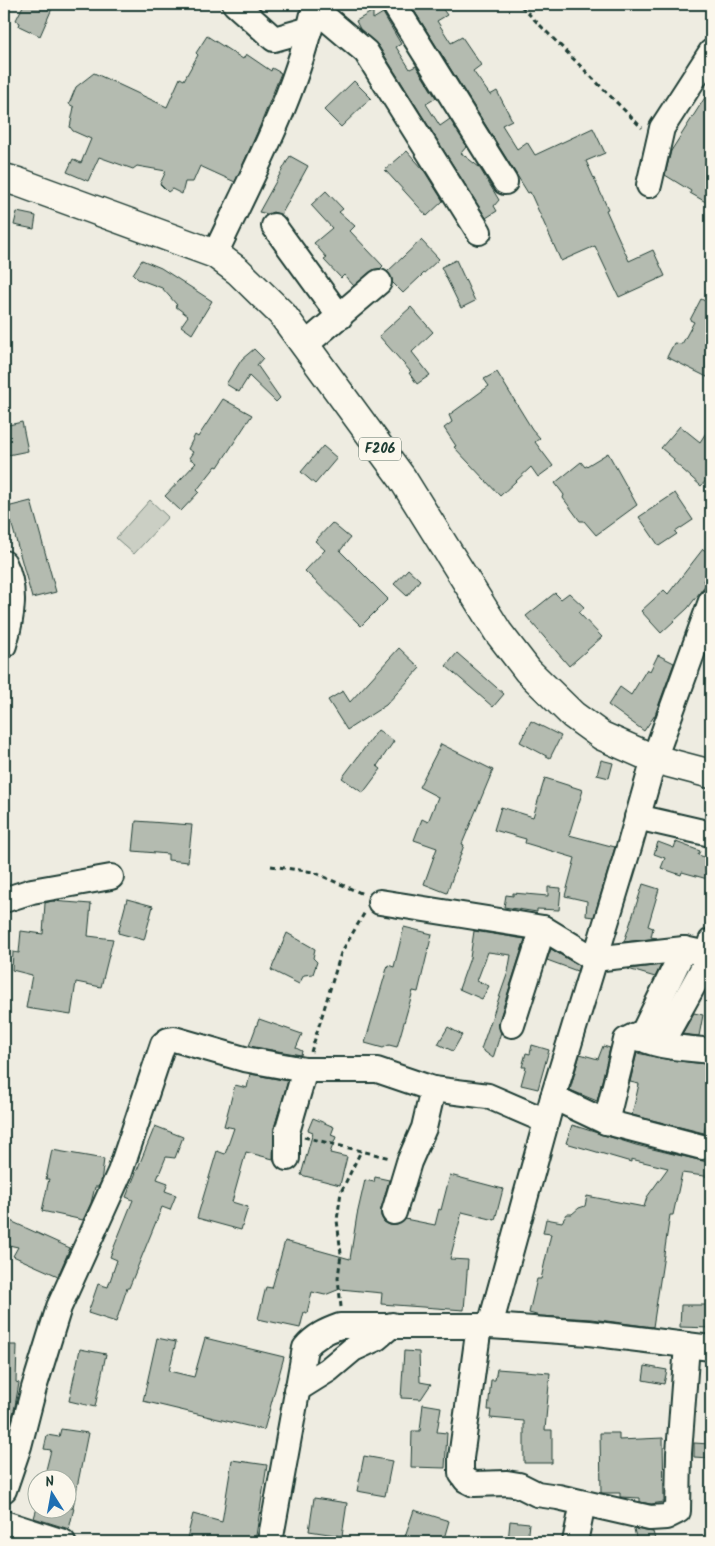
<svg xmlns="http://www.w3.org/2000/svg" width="715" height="1546" viewBox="0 0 715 1546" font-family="Kalam,sans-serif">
  <rect width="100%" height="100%" fill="#eeece1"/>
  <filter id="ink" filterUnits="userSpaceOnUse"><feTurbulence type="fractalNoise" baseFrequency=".02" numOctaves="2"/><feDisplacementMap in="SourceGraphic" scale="10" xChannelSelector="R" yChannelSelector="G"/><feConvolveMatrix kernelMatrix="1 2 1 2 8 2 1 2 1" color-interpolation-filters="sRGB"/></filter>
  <g filter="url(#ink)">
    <path fill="#cbcfc4" stroke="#75867c" d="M150,500L168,517L134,554L116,538Z"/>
    <g fill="#b4bbb0" stroke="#1f3d34">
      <path d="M24,4H54L40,36L19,26L20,23L16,20Z"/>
      <path d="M410,4H439L447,15L437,21L451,43L462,37L481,65L473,71L490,95L497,91L512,120L502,125L517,149L527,142L535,155L593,128L605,153L586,161L608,209L606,210L629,261L653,250L665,276L619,297L595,246L561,261L530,192L528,193Z"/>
      <path d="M373,11V19L383,13L401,44L396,47L410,69L416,66L436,98L426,104L440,126L450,119L467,146L461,153L479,167L499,200L494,206L497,211L486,218L378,45L360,29L356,21Z"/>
      <path d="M207,36L243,59L246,54L271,71L272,68L281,73L260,126L235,182L200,166L193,182H185L182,194L172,189L168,192L160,184L166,171L137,166L133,169L99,157L88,181L67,172L73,159L81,163L91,139L73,131L70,127L74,107L69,104L76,87L94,73L167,107L180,78L184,80L198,55L196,53Z"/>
      <path d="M354,81L371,98L341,127L324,110Z"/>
      <path d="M711,88V205L690,193L691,191L665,175L671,151Z"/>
      <path d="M407,151L423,169L443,201L427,216L385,170Z"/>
      <path d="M290,156L308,166L281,215L273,212L268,214L259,212Z"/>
      <path d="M326,191L343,209L339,212L355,226L350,231L383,266L380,269L370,272L354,286L344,275L341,278L324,260L327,258L314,243L332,228L311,205Z"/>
      <path d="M17,212L36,216L34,229L14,225Z"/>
      <path d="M421,240L439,259L403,293L392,282V279L387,272Z"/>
      <path d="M142,260L161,268L212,301L192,334L181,326L188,316L175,306L177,305L162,288L138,279L133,274Z"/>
      <path d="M456,260L475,301L461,308L441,267Z"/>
      <path d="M701,299L711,304V379L667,357L674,343L682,344L694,322L690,320Z"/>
      <path d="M411,307L433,332L412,352L430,375L417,384L409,373L411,372L379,336Z"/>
      <path d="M254,349L263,358L257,365L280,398L276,402L249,376L239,392L226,384L242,359Z"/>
      <path d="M497,372L532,429L540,438L535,442L553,466L538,477L531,467L500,496L454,447L456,446L444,428L452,422L449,415L489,386L484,379Z"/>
      <path d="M223,399L252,415L218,467L216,466L197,490L199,492L181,511L165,496L196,463L189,458L193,452L188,449L195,435L198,437Z"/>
      <path d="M22,422L28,451L8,455L4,426Z"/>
      <path d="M711,425V475L701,486L673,461L674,459L661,448L680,426L700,442Z"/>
      <path d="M323,446L337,458L315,484L301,472Z"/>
      <path d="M608,453L637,505L596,535L584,521H580L563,498L564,495L555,483L581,462L585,467Z"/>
      <path d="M675,493L693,520L675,532L677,534L659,546L639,517Z"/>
      <path d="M31,501L56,592L32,598L7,507Z"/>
      <path d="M332,523L350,538L340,551L388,599L361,626L305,571L325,550L315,541Z"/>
      <path d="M703,549L711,555V560L705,570L709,573L703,581L706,584L688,608L661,633L641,611L664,590L668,594Z"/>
      <path d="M408,569L420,580L407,596L394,584Z"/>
      <path d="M555,593L561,599L569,593L584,607L579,613L602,637L569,666L526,616Z"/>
      <path d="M399,648L420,668L386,705L347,730L328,700L343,691L350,702Z"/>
      <path d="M457,653L504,694L493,707L446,666Z"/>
      <path d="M658,655L674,663L655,715L644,731L608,705L620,687L631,695L647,669L650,671Z"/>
      <path d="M531,721L561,736L550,758L520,742Z"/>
      <path d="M378,730L394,741L377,766L381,769L363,793L342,778Z"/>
      <path d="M441,744L493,770L462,844L464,845L447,893L424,884L437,848L414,840L422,819L428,822L438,797L419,787Z"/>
      <path d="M601,760L613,763L609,778L597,775Z"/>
      <path d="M545,778L583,790L569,835L615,847L594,917L586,916L587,901L565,896L575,858L525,843L526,839L494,830L501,807L533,817Z"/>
      <path d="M136,821L192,825L188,862L168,860V854L133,851Z"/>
      <path d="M658,842L674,848L676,842L700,851L698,855L711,859V880L682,872L681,875L661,868L665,858L654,854Z"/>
      <path d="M643,884L659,889L648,926L653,928L651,937L657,938L624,942Z"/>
      <path d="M548,887L561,888L559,910L537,909V912L504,907L506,895L513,896V893L548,896Z"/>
      <path d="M127,899L153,906L144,940L118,933Z"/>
      <path d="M52,901L91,904L88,936L113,939L101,987L76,982L71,1015L26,1008L32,975L12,970L13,952L19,953L21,931L43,934L45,903Z"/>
      <path d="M404,927L432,934L418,992L413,991L397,1047L389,1045L383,1048L365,1043L388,965L394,967Z"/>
      <path d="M474,931L525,939L499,1021V1027L501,1032L493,1058L481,1049L508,972L511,955L488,952L477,981L489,986L482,999L459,989L470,958Z"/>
      <path d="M287,933L315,949L313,958L317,962L313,974L304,975L299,984L271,970Z"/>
      <path d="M551,949L579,966L577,971L547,960Z"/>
      <path d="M661,965L655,977L628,969Z"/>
      <path d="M694,1013L703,1015L699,1036L682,1034Z"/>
      <path d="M259,1019L302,1034L296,1048L302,1051L301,1055L249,1046Z"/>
      <path d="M448,1027L462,1035L453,1051L438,1044Z"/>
      <path d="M532,1045L549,1050L538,1089L521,1085L526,1067H522L526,1053L530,1054Z"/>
      <path d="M603,1046L610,1048L597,1101L570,1090L580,1054L598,1059Z"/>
      <path d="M637,1053L670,1060L706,1064L705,1069L711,1071V1102L704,1133L632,1115L639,1084L630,1082Z"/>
      <path d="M250,1074L288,1081L274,1128L273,1159L246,1152L232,1202L248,1207L241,1230L197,1218L217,1151L225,1154L234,1128L224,1126L235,1085L247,1088Z"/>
      <path d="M313,1118L334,1127L331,1135L336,1137L330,1153L347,1157L340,1185L301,1175L313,1132L308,1130Z"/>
      <path d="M572,1125L636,1145L711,1163V1177L682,1173L673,1215H670L653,1327L591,1319L540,1316L529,1313L537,1279H541L551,1234L543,1233L546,1219L562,1222L567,1214H572L579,1208L585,1206L587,1196L644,1207L647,1197L668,1168L631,1159V1162L566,1143Z"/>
      <path d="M155,1126L183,1137L175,1158L166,1157L157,1179L168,1183L165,1191L176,1195L170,1210L162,1207L129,1288H127L116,1322L88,1313L98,1284L108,1287L117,1260L110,1257L133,1200L126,1197Z"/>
      <path d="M52,1150L104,1159L101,1182L98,1187H95L91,1203L83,1220L42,1211L49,1179H46Z"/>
      <path d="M450,1175L503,1189L495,1220L462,1212L450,1259L468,1260L464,1310L381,1304L382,1293L340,1289L325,1295L312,1292L307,1313L304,1312L300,1328L258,1319L266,1287L272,1288L285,1241L350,1259L357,1215L365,1180L374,1182L375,1177L389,1180L381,1209V1216L384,1222L390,1225H397L405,1219L435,1225L439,1209L441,1210Z"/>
      <path d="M4,1218L70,1248L58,1276L13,1256L18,1247L4,1244Z"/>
      <path d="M681,1305H711V1328L680,1327Z"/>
      <path d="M157,1338L176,1342L169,1371L194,1377L205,1338L284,1357L264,1430L143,1401Z"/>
      <path d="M4,1345H17L16,1382L19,1383L15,1406L5,1445Z"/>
      <path d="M80,1349L106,1354L95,1407L69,1401Z"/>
      <path d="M404,1351L419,1352L420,1382L431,1384L421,1399L401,1398Z"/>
      <path d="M645,1366L667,1370L664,1384L643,1380Z"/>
      <path d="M497,1369L550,1373L545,1430H552V1463H524V1421L490,1418L491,1410H488L491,1380H495Z"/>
      <path d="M423,1404L441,1407L437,1432L447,1433L445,1468L411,1467L412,1431H420Z"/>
      <path d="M61,1429L88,1433L73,1507L68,1506V1478H44L51,1450L44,1449L47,1435L59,1437Z"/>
      <path d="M600,1433H619V1440L663,1438L664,1502L651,1504L640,1502V1498L620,1497V1493H601Z"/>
      <path d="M694,1443L710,1444L709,1458L694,1457Z"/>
      <path d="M364,1456L392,1461L385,1496L357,1491Z"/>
      <path d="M232,1460L267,1465L255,1542H186L193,1514L222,1522Z"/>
      <path d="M314,1498L347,1503L342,1536L309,1531Z"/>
      <path d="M37,1508H74L69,1529L34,1518Z"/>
      <path d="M414,1510L449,1521L443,1542H403Z"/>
      <path d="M510,1521L529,1523L527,1542H508Z"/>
      <path d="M634,1529L653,1532L655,1539L637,1542Z"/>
    </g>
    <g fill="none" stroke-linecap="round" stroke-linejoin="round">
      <defs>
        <g id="minor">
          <path d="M235,4L274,39L310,29"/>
          <path d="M394,4L505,182"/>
          <path d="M314,8L366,52L479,232"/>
          <path d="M649,185L662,128L711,52"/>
          <path d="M274,226L340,317"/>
          <path d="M215,254C253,173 298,92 315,4"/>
          <path d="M304,346L379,282"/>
          <path d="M4,563C17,589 12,618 4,645"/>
          <path d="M637,817L711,834"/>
          <path d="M4,900L32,891L111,877"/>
          <path d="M380,902L543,928L594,959L684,949L707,954"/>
          <path d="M512,1025L543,928"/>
          <path d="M640,1039L684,949"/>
          <path d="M661,1044L703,968L711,941"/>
          <path d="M553,1097L606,1122L702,1147"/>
          <path d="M606,1122L626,1040L636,1035C653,1048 690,1048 711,1051"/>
          <path d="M287,1158V1132L305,1070"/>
          <path d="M394,1212L409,1162L424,1128L433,1089"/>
          <path d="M479,1326L461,1458V1473L466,1480L474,1484L507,1483L519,1485L537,1494L558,1497L650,1518L666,1517L678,1511L679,1453L687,1345"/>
          <path d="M490,1326L553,1097L630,844L654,759L711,601"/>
          <path d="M296,1390L328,1370L353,1349L377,1338L392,1325"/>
          <path d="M4,1490L19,1446L34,1388L59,1307L120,1172L163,1044L168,1040L174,1039L244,1059L305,1070H377L433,1089L488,1096L546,1121"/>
          <path d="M4,1523L63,1542"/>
          <path d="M270,1542L305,1348C315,1336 326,1331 340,1326H490L589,1333L711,1348"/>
          <path d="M575,1542L583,1503"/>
        </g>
        <path id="major" d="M4,178L18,182L215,254L238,271L282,314L402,478L498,632L528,671L573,715L602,736L654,759L711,774"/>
      </defs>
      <use href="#minor" stroke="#1f3d34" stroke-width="28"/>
      <use href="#major" stroke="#1f3d34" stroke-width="31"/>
      <g stroke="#1f3d34" stroke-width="3" stroke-dasharray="5 4" stroke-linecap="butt">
        <path d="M521,6L642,128"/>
        <path d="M271,866L313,872L363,894"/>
        <path d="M311,1052L341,953L365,912"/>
        <path d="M304,1137L390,1158"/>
        <path d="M341,1307L338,1278L341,1254L337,1220L341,1192L361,1151"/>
      </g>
      <use href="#minor" stroke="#fbf7ec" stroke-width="24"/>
      <use href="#major" stroke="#fbf7ec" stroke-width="28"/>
    </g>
  </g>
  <g text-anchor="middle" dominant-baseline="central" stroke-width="4" stroke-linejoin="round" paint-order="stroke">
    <rect fill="#fbf7ec" stroke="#61756b" stroke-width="1" x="359" y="437.5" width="42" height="23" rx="4"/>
    <g font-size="14" font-weight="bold" fill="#1f3d34">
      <text x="380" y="449">F206</text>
    </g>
  </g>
  <rect width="715" height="1546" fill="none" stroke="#fbf7ec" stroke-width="20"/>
  <rect x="10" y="10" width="695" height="1526" fill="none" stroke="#1f3d34" stroke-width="2" filter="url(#ink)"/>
  <g transform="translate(52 1494) rotate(349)"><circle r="24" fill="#fbf7ec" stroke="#a3ada2"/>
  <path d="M0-4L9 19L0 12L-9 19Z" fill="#1f6fb2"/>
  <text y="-8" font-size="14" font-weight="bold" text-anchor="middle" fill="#1f3d34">N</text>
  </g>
</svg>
